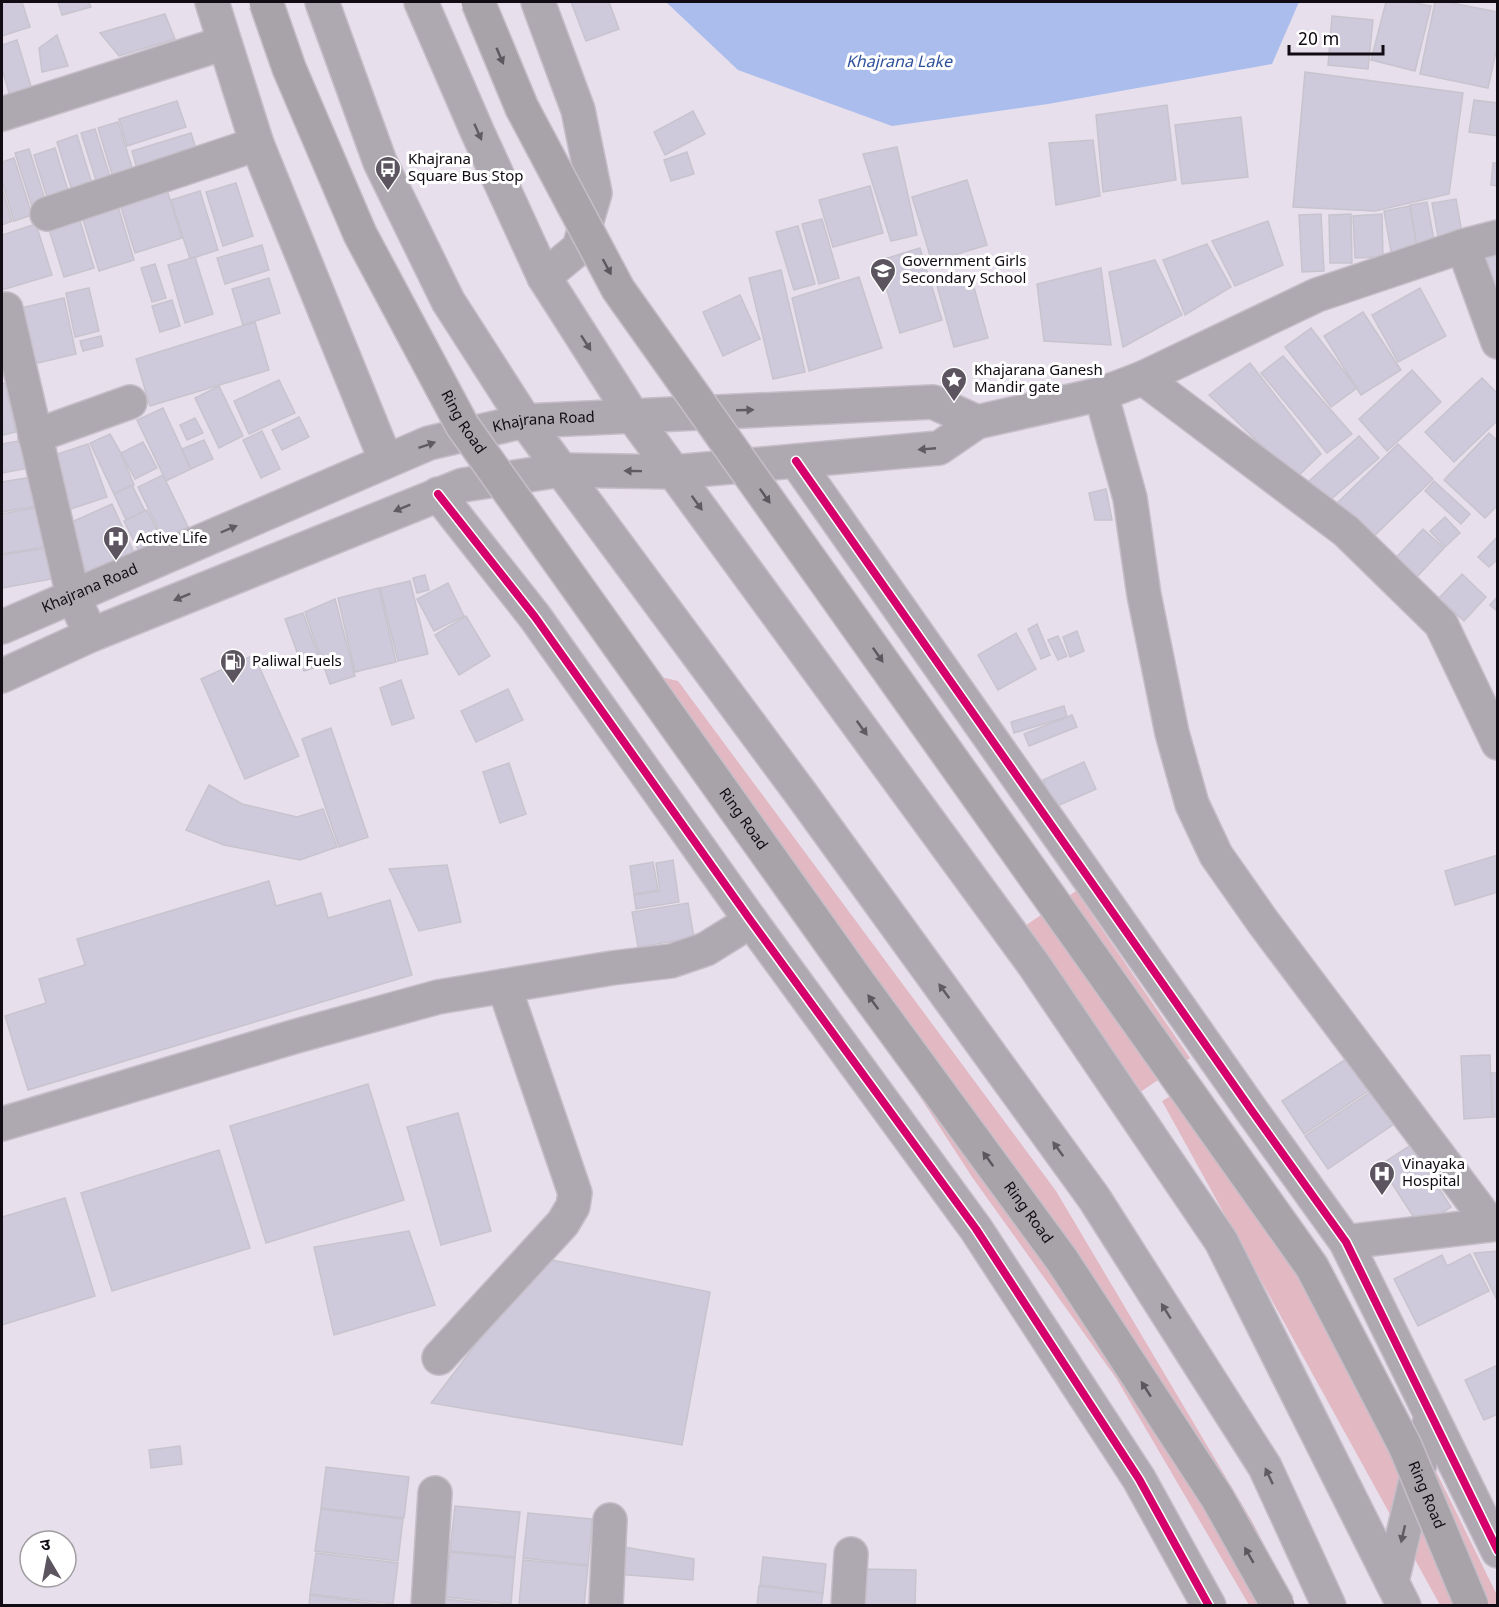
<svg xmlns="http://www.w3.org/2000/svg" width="1499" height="1607" viewBox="0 0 1499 1607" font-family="Georgia,'Noto Sans Devanagari',serif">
  <rect width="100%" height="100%" fill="#e8dfec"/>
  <g fill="#e2b8c2">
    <path d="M630,670L678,681L1056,1191L1253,1523L1295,1605H1249L1116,1378L972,1177L834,964Z"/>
    <path d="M1076,891L1190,1058L1136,1095L1022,928Z"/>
    <path d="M1200,1079L1424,1447L1497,1595V1605H1440L1162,1101Z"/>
  </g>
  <path fill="#aabded" d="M666,2H1299L1272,64L1048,104L892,126L738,70Z"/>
  <g fill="#cec9db" stroke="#c8c4ce" stroke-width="1.5">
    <path d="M2,2H22L30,27L2,36Z"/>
    <path d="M58,2H89L91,7L62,15Z"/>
    <path d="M571,2H609L619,29L586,41Z"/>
    <path d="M1386,2H1411L1431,6L1415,71L1371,60Z"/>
    <path d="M1435,2H1447L1498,12V43L1488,88L1420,74Z"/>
    <path d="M165,14L175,39L119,56L100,33Z"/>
    <path d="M1332,16L1373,20L1368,69L1328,65Z"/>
    <path d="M57,35L68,66L42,72L39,48Z"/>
    <path d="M17,40L33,93L11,100L2,69V45Z"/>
    <path d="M1305,72L1463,93L1449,194L1375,211L1293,207Z"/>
    <path d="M1474,100L1498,103V136L1469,132Z"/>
    <path d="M177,101L186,127L127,146L119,119Z"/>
    <path d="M1167,105L1176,180L1103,192L1096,115Z"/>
    <path d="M693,111L705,134L665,155L654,132Z"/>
    <path d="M1241,117L1248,177L1182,184L1175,125Z"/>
    <path d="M118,122L135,177L115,184L98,128Z"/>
    <path d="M95,129L113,186L99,190L81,133Z"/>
    <path d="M191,133L199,158L139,176L132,151Z"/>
    <path d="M77,135L94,190L74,197L57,142Z"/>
    <path d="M1093,140L1100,196L1056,205L1049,143Z"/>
    <path d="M897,147L917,235L891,241L863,154Z"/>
    <path d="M55,148L71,200L50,207L34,155Z"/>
    <path d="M29,149L47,206L33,210L15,153Z"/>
    <path d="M687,152L694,174L671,181L664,160Z"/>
    <path d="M14,158L32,215L14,221L2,181V162Z"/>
    <path d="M1493,163H1498V186L1491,185Z"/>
    <path d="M967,180L987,245L932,262L912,197Z"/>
    <path d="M236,183L253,236L223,246L206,192Z"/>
    <path d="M870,186L883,233L833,247L819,200Z"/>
    <path d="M2,188L12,221L2,225Z"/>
    <path d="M167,190L182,238L135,253L120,204Z"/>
    <path d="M200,191L218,250L190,259L171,200Z"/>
    <path d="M1456,199L1464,244L1440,248L1432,203Z"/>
    <path d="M1427,202L1436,251L1418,254L1410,205Z"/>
    <path d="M117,203L134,260L99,271L81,213Z"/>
    <path d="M1410,206L1418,253L1392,257L1384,211Z"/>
    <path d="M78,214L94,268L64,277L47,223Z"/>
    <path d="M1321,214L1324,271L1302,272L1299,215Z"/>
    <path d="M1351,214L1352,263H1330L1329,215Z"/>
    <path d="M1382,214L1383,257L1355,258L1353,216Z"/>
    <path d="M822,219L839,278L819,284L802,224Z"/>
    <path d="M1268,221L1283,265L1235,286L1212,241Z"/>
    <path d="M36,224L52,275L2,290V235Z"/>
    <path d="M798,226L815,284L794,290L776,232Z"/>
    <path d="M1207,244L1231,287L1185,315L1163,260Z"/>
    <path d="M262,245L269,270L225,284L217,258Z"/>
    <path d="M920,248L942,320L900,333L878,261Z"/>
    <path d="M1498,252V307L1479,257Z"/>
    <path d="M195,257L213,314L185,323L168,265Z"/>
    <path d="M1155,260L1182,315L1123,347L1109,272Z"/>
    <path d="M155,264L166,298L152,302L141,268Z"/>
    <path d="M1101,268L1111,345L1044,341L1037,284Z"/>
    <path d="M781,270L805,372L773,379L749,278Z"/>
    <path d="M970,273L988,338L954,347L936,282Z"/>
    <path d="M859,277L882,348L809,371L792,298Z"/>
    <path d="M269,278L280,313L243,325L232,289Z"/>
    <path d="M89,288L99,331L75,337L66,293Z"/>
    <path d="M1420,288L1446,336L1398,362L1372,315Z"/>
    <path d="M740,295L760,339L723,356L703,312Z"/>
    <path d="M64,298L76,354L25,366L12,310Z"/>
    <path d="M172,300L180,326L160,332L152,306Z"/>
    <path d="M1363,312L1401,370L1361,395L1324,336Z"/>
    <path d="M255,322L269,370L150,406L136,359Z"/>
    <path d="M1311,328L1357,388L1331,407L1285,347Z"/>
    <path d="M101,336L103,346L83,351L80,341Z"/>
    <path d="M1283,356L1352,434L1327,453L1261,373Z"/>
    <path d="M1250,363L1321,454L1296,478L1209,395Z"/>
    <path d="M1412,370L1441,402L1387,451L1359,419Z"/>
    <path d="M1482,378L1498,394V420L1454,462L1425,432Z"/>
    <path d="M279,380L295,413L249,434L234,401Z"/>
    <path d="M5,383L16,432L3,435L2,384Z"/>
    <path d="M219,386L243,436L219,448L195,398Z"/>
    <path d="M163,408L191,469L166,481L137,420Z"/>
    <path d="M299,417L309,437L282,450L272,430Z"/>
    <path d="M195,418L203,433L187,440L180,425Z"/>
    <path d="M262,431L280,469L261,478L243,440Z"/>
    <path d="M1489,433L1498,441V505L1485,518L1444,480Z"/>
    <path d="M110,434L121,453L134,485L114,494L90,443Z"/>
    <path d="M1359,436L1379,458L1329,501L1308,482Z"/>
    <path d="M24,440L29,468L2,473V444Z"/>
    <path d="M204,440L213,459L191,469L182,449Z"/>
    <path d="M143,442L157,468L135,479L121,453Z"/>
    <path d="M88,444L107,497L65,511L46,458Z"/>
    <path d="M1398,444L1433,479L1369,541L1335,505Z"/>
    <path d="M163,475L188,527L163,539L138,487Z"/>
    <path d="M38,476L43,505L2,512V482Z"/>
    <path d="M1434,481L1470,514L1461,524L1425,491Z"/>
    <path d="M132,485L145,511L126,520L114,494Z"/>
    <path d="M1106,489L1112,520H1095L1089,493Z"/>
    <path d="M112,504L135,555L88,575L65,525Z"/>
    <path d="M43,506L50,546L2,554V514Z"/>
    <path d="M147,510L162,540L139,551L124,521Z"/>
    <path d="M1445,517L1460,533L1445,547L1430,531Z"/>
    <path d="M1423,529L1444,548L1412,582L1391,563Z"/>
    <path d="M1498,536V559L1489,567L1478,557Z"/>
    <path d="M52,547L57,578L2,588V555Z"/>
    <path d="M1462,574L1486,597L1464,621L1439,598Z"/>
    <path d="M425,575L429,590L417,593L413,578Z"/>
    <path d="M410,581L428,654L398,661L380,588Z"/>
    <path d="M448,583L464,616L434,631L417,599Z"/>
    <path d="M379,588L396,662L355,672L338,598Z"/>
    <path d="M1498,596V612L1490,605Z"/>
    <path d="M335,599L355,676L330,684L305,612Z"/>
    <path d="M303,613L322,665L304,671L285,619Z"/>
    <path d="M466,616L490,656L459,675L435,635Z"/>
    <path d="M1037,624L1050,655L1041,659L1028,629Z"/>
    <path d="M1077,631L1084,651L1070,657L1063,637Z"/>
    <path d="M1016,633L1036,669L998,690L978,655Z"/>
    <path d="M1058,636L1067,656L1058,660L1048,640Z"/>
    <path d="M254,655L299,756L245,779L201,679Z"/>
    <path d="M401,680L414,718L392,725L380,688Z"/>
    <path d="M508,689L523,720L476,742L461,711Z"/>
    <path d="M1064,706L1067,717L1014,733L1011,722Z"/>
    <path d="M1072,715L1077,727L1029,746L1024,734Z"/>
    <path d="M331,728L368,837L339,847L302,739Z"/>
    <path d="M1084,762L1096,789L1055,807L1043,780Z"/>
    <path d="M509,763L526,814L500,823L483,772Z"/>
    <path d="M209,785L242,804L297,817L323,809L337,847L300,860L224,845L186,830Z"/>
    <path d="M1498,855V892L1455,905L1445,871Z"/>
    <path d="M673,860L679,902L636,909L634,895L660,891L656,863Z"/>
    <path d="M653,862L658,890L634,894L630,866Z"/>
    <path d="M447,865L461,922L419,931L389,869Z"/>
    <path d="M269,881L276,906L321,893L328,918L390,900L412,975L28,1090L5,1016L46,1003L39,979L85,965L77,939Z"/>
    <path d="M688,903L694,938L638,947L632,912Z"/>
    <path d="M1352,1055L1374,1087L1304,1134L1282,1101Z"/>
    <path d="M1490,1055L1492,1117L1464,1119L1461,1056Z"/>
    <path d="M1491,1073H1498V1117H1493Z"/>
    <path d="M368,1084L404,1200L266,1243L230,1126Z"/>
    <path d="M1375,1089L1397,1122L1328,1169L1305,1136Z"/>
    <path d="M458,1113L491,1231L441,1245L407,1127Z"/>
    <path d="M1411,1145L1451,1207L1420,1227L1380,1165Z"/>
    <path d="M219,1150L250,1248L112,1291L81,1193Z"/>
    <path d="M65,1198L95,1296L2,1325V1217Z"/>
    <path d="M409,1231L435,1305L334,1335L314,1247Z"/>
    <path d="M1498,1251V1302L1474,1253Z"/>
    <path d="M1470,1254L1489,1291L1418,1326L1394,1279L1442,1255L1447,1266Z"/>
    <path d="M542,1258L710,1292L682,1445L431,1403Z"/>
    <path d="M1498,1365V1414L1484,1420L1465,1380Z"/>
    <path d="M180,1446L182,1464L151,1468L149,1450Z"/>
    <path d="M326,1467L409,1477L404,1518L321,1508Z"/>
    <path d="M455,1506L520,1512L515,1557L450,1551Z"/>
    <path d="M321,1509L403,1519L398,1561L315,1551Z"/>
    <path d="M528,1513L592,1519L588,1565L523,1558Z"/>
    <path d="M618,1546L694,1559L693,1580L616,1574Z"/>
    <path d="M450,1552L515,1558L511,1604L445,1597Z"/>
    <path d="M316,1553L398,1563L393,1604L310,1594Z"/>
    <path d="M763,1557L826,1564L823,1593L760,1585Z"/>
    <path d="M523,1560L588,1566L584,1606L519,1605Z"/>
    <path d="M862,1569L916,1570L915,1606H862Z"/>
    <path d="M759,1586L823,1593L821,1606H757Z"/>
    <path d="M310,1595L392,1606H309Z"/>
    <path d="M445,1599L510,1606H444Z"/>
  </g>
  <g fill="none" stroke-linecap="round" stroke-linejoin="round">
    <defs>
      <g id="minor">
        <path d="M2,114L224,43"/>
        <path d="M47,214L257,144"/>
        <path d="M1463,246L1498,342"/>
        <path d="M6,309L73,596L91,635"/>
        <path d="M1143,378L1346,531L1441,624L1498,743"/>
        <path d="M1101,394L1130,498L1144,595L1172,733L1192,804L1216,855L1263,922L1490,1224"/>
        <path d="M35,436L130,402"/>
        <path d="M2,1124L293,1037L438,997L612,968L671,961L706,949L751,921"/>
        <path d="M1346,1242L1498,1224"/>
        <path d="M439,1358L563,1223L573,1206L575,1193L504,986"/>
        <path d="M428,1606L435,1493"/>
        <path d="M606,1606L610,1520"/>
        <path d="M848,1606L851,1554"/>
      </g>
      <g id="tertiary">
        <path d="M212,2L257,144L386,461"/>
        <path d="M538,2L578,110L595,193L579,248L544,277"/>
        <path d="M796,461L1252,1111L1346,1242L1498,1551"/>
        <path d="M438,494L535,617L751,921L976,1229L1139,1479L1209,1606"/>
      </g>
      <g id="secondary">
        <path d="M322,2L380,162L448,301L525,421L802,795L1094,1198L1265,1467L1329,1606"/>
        <path d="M421,2L477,131L544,277L632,415L1034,965L1221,1241L1404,1606"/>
        <path id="s1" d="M2,627L429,443L525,421L933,402L977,422"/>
        <path d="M2,676L91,635L463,485L561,470L674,472L939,448L977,422L1101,394L1143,378L1317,295L1463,246L1498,237"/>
        <path d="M1392,1581L1431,1416"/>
      </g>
    </defs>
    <use href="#minor" stroke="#c5bec8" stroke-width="36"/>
    <use href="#tertiary" stroke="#c5bec8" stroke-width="36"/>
    <use href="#secondary" stroke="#c5bec8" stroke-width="36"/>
    <use href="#minor" stroke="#aea9b0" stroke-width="33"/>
    <use href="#tertiary" stroke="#aea9b0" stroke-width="33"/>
    <use href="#secondary" stroke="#aea8b0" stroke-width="33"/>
    <defs>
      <g id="primary-bridge">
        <path id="s2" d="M266,2L289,68L360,234L462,425L859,983L1062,1260L1218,1499L1278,1606"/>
        <path id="s3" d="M478,2L522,108L618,289L1312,1267L1405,1446L1472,1606"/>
      </g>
    </defs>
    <use href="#primary-bridge" stroke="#c5bec8" stroke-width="36" stroke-linecap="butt"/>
    <use href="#primary-bridge" stroke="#a8a3a9" stroke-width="33"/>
    <defs>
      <g id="cycleway">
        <path d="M796,461L1252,1111L1346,1242L1498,1551"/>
        <path d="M438,494L535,617L751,921L976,1229L1139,1479L1209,1606"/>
      </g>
    </defs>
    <use href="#cycleway" stroke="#fff" stroke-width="11"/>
    <use href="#cycleway" stroke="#d6006c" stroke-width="8"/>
  </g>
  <defs><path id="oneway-solid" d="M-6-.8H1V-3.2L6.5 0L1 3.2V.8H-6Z" transform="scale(1.5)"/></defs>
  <g fill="#5c575e">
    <use href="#oneway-solid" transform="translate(500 56) rotate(67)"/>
    <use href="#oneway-solid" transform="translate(607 267) rotate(62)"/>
    <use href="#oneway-solid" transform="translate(765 496) rotate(55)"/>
    <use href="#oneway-solid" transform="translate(878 655) rotate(55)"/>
    <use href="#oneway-solid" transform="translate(873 1002) rotate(-126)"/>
    <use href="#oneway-solid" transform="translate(988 1159) rotate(-126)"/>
    <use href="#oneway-solid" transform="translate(1146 1389) rotate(-123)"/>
    <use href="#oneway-solid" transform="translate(1249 1555) rotate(-120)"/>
  </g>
  <g fill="#605a62">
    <use href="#oneway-solid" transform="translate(478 132) rotate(66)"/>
    <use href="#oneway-solid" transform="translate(586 343) rotate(57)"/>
    <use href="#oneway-solid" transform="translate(745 410) rotate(-2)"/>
    <use href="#oneway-solid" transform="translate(427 445) rotate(-19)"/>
    <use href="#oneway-solid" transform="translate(927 449) rotate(175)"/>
    <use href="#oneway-solid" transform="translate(633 471) rotate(-179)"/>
    <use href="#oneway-solid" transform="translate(697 503) rotate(54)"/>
    <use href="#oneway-solid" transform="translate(402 508) rotate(158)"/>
    <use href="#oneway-solid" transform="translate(229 529) rotate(-23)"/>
    <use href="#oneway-solid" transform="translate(182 597) rotate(158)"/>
    <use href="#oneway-solid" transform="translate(862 728) rotate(54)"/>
    <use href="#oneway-solid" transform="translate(944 991) rotate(-126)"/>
    <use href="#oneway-solid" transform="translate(1058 1149) rotate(-126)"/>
    <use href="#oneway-solid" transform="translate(1166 1311) rotate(-122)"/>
    <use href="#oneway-solid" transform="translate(1269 1476) rotate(-115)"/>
    <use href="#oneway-solid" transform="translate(1403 1534) rotate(103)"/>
  </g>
  <defs>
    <symbol id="bus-pin" viewBox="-11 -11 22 30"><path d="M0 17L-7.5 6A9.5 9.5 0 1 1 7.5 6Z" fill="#5c555f" stroke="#fff"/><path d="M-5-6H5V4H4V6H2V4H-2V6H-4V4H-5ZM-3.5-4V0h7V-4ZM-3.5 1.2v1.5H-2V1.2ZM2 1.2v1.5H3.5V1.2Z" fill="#fff"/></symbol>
    <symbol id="school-pin" viewBox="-11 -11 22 30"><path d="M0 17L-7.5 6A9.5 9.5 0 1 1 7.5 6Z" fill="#5c555f" stroke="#fff"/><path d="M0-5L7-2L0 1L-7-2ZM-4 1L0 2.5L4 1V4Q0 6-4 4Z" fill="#fff"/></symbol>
    <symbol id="sight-pin" viewBox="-11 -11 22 30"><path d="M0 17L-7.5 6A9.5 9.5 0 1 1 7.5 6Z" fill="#5c555f" stroke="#fff"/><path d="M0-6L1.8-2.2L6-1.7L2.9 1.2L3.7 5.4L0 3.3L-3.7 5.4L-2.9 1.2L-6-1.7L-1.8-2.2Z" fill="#fff"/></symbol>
    <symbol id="hospital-pin" viewBox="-11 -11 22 30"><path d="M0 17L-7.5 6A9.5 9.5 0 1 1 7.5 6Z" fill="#5c555f" stroke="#fff"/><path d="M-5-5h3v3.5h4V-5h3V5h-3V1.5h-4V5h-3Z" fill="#fff"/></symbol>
    <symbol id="fuel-pin" viewBox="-11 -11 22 30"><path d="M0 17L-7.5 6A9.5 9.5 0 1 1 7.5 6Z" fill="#5c555f" stroke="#fff"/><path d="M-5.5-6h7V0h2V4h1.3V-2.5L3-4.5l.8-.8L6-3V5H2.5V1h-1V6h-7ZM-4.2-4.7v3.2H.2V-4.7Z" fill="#fff"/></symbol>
  </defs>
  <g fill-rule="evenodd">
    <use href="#bus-pin" x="373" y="154" width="30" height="40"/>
    <use href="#school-pin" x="868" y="256" width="30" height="40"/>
    <use href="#sight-pin" x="939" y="365" width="30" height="40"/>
    <use href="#hospital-pin" x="101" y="524" width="30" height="40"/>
    <use href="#fuel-pin" x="218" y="647" width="30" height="40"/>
    <use href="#hospital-pin" x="1367" y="1159" width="30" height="40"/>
  </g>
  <g text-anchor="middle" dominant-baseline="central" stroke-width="6" stroke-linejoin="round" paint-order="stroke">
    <g font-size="15" fill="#110b13" stroke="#fff" text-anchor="start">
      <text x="408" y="160">Khajrana<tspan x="408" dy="17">Square Bus Stop</tspan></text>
      <text x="902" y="262">Government Girls<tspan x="902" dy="17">Secondary School</tspan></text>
      <text x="974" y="371">Khajarana Ganesh<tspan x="974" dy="17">Mandir gate</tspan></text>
      <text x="136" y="539">Active Life</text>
      <text x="252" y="662">Paliwal Fuels</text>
      <text x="1402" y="1165">Vinayaka<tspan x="1402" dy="17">Hospital</tspan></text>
    </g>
    <g font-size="15" fill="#110b13" stroke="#fff">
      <text stroke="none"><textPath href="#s2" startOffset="465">Ring Road</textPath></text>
      <text stroke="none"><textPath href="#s1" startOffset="582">Khajrana Road</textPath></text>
      <text stroke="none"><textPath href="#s1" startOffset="96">Khajrana Road</textPath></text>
      <text stroke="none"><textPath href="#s2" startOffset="951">Ring Road</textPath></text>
      <text stroke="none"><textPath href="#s2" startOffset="1437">Ring Road</textPath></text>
      <text stroke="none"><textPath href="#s3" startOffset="1774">Ring Road</textPath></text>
    </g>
    <g font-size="16" font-style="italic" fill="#2f519b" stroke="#fff">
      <text x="899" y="63">Khajrana Lake</text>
    </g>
  </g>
  <rect width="1499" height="1607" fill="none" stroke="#110b13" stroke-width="6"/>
  <g transform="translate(48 1559) rotate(350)"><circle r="28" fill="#ffffff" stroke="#a09da1" stroke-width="1.5"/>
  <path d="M0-4.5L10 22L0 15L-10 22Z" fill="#5c555f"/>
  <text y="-9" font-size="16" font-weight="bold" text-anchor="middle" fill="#110b13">उ</text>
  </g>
  <path d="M1289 45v9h94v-9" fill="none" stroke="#110b13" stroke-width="3"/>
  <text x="1298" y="45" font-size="18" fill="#110b13" stroke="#ffffff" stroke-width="4.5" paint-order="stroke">20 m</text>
</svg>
